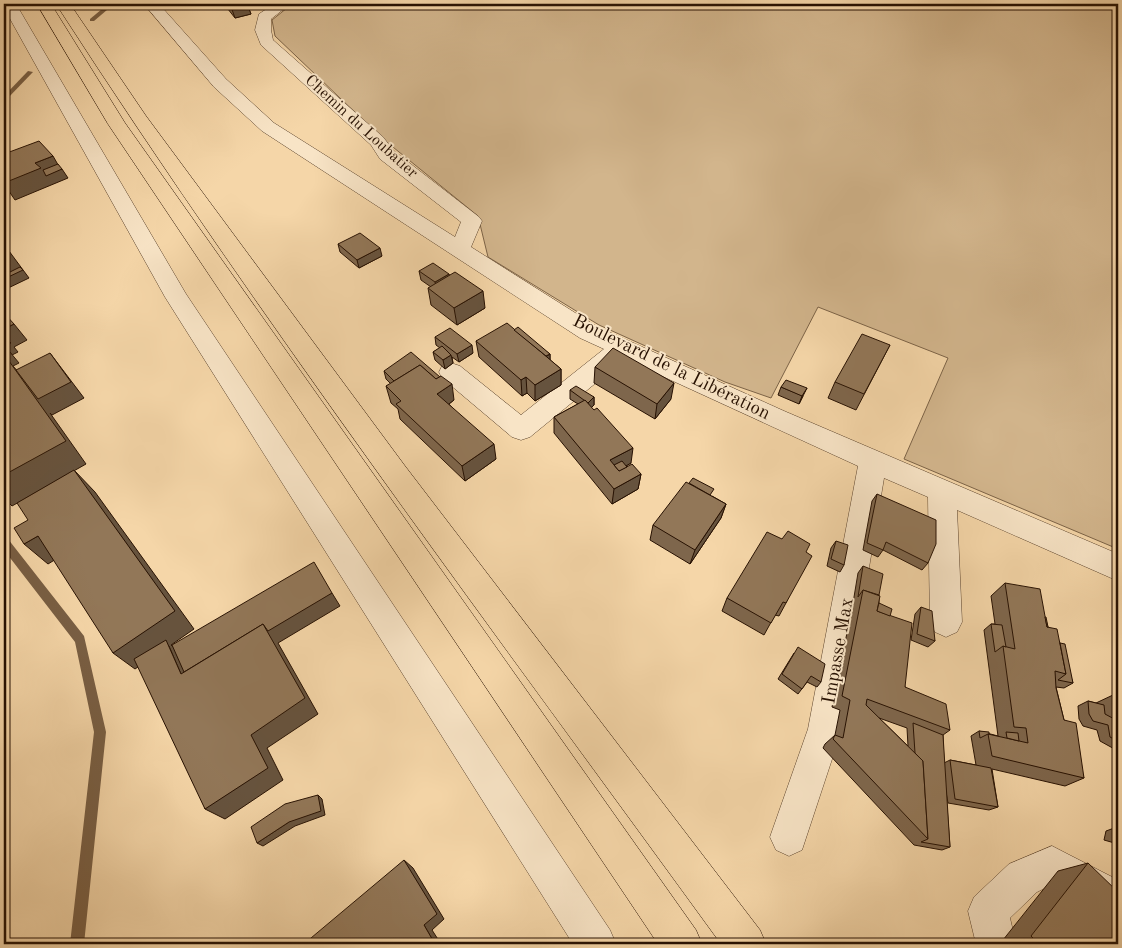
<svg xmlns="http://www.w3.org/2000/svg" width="1122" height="948" viewBox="0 0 1122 948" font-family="'Old Standard TT',serif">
  <rect width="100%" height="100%" fill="#f5d6a8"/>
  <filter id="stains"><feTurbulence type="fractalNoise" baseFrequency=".004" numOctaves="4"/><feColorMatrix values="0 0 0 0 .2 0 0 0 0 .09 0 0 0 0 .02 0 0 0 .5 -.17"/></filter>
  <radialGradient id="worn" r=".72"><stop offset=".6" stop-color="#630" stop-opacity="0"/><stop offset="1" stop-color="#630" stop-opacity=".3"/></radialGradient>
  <path fill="#d2b58c" stroke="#7c6347" d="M292,4H1118V549L904,459L948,358L818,307L771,398L725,382L599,325L488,257L478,216L383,139L275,36L272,20Z"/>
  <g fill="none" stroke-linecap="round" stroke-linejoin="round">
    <g fill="#795f44" fill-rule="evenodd">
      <path d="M108,4H114L94,21H90V19Z"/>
      <path d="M28,71L33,72L6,100L4,101V96Z"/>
      <path d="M4,537L8,539L84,636L106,732L84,944H70L94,732L75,642L4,550Z"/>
    </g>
    <defs>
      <g id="minor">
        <path d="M4,4H16L186,294L610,930L616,944H573L165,297L4,8Z"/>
        <path d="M144,4H159L226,79L274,123L455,237L461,222L380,159L371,145L261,45L255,30L259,14L274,4H290L271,19V30L273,40L383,137L394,151L479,217L482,221L471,247L596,326L784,411L1118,554V581L957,510L962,622L957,632L946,637L935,632L930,622L928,497L884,478L842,729L802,850L789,856L776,850L770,837L808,729L858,466L625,359L530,437L521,440L512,437L442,378L439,372L442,366L451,363L460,366L521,415L604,349L580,338L262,131L214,87Z"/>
        <path d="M1052,846L1118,880V921L1051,885L1037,892L1010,918L1016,944H976L968,911L974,897L1009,864Z"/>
      </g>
      <g id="major">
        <path d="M37,4H51L125,123L696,930L702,944H658L108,124Z"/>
        <path d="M56,4H70L146,116L405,466L760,930L766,944H721C496,634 264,326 56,4Z"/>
      </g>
    </defs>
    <use href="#minor" stroke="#5a422c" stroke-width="1"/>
    <use href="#major" stroke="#271102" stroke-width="1"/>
    <use href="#minor" fill="#f8e4c6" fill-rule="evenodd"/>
    <use href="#major" fill="#f5d6a8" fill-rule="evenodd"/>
  </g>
  <g fill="#7e664c" stroke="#271102" fill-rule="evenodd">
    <path d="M224,4H247L251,14L235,18Z"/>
    <path d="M338,244L382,256L359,268L340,252Z"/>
    <path d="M419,271L450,275L485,308L457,325L431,305L428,288L431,287L421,280Z"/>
    <path d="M514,330L550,354V360L561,369V385L535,401L527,393L522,396L479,357L476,341Z"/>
    <path d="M435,337L473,353L459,362L452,357L453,363L445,369L435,360L433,352L440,348L436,345Z"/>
    <path d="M890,345L856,410L828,398L835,382Z"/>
    <path d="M595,367L671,399L655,419L594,383Z"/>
    <path d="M384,371L454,400L449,404L496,459L465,481L400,419L398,409L391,403L386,386L391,384L386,379Z"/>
    <path d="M781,387L803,396L799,404L778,395Z"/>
    <path d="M570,390L594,397V405L591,408L631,463L626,466L641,474L638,489L612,504L554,433V417L578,404L570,399Z"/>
    <path d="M877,494L928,563L922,570L883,550L878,557L863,550L872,501Z"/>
    <path d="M712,496L726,504L721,518L690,564L650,540L653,525Z"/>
    <path d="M836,541L844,565L840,572L827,566L831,548Z"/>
    <path d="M806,552L786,603L779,616L775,615L764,635L722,611L727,598Z"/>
    <path d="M863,566L879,595V603L890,616L905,687L950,730L943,735L944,763L950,760L976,765L971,736L979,731L998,736L984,630L991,624H995L991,596L1005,583L1045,617L1048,627L1060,643L1073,683L1064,688L1056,687L1064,720L1084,778L1065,786L992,769L998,807L989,810L948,803L946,792L950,847L942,850L914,845L823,748L825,744L835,735L840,710L832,707L853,603L858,573ZM879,718L907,728L908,746Z"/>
    <path d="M921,607L935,641L928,647L911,640L915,614Z"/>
    <path d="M794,653L821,682L817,687L807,682L798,694L778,679Z"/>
    <path d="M1113,695L1118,697V751L1100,741L1097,730L1083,726L1079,719L1078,706L1088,701L1096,703Z"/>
    <path d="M1117,827L1118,828V844L1104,840L1106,831Z"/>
    <path d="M1088,863L1118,944H1008L1003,940L1058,871Z"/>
  </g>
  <g fill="#66533e" stroke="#271102">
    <path d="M230,4H247L251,14L235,18Z"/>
    <path d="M53,156L61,170L62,169L68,178L15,200L4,184V183L35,163Z"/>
    <path d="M4,185L10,193L4,196Z"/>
    <path d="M380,248L382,256L359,268L357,260Z"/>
    <path d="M9,251L29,278L4,290V253Z"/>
    <path d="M449,274L451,282L437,291L435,282Z"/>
    <path d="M483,291L485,308L457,325L454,308Z"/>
    <path d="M14,324L27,340L14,347L18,352L12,355L4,345V329Z"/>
    <path d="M472,345L473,353L459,362L457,354Z"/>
    <path d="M5,346L19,363L13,366L30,385L50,353L84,398L52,415L50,413L86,464L12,506L4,498V347Z"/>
    <path d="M550,354V362L541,360Z"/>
    <path d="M451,355L453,363L445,369L443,360Z"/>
    <path d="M561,369V385L535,401V385Z"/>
    <path d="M526,377L527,393L522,396L521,380Z"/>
    <path d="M674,383L671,399L655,419L657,404Z"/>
    <path d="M452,384L454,400L441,410L437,394Z"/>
    <path d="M807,388L799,404L802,396Z"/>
    <path d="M594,397V405L588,411V403Z"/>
    <path d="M494,444L496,459L465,481L462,466Z"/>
    <path d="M633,448L631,463L614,473L610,460Z"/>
    <path d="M74,470L95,492L194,629L171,645L185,657L263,624L332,593L340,606L278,643L318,714L267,748L283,780L225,819L205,809L181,674L169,646L135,669L113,653Z"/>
    <path d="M641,474L638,489L612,504L614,489Z"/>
    <path d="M726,504L721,518L690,564L695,550Z"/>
    <path d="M38,536L61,556L48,564L24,544Z"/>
    <path d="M318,795L322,799L325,815L295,826L263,846L257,843L289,822Z"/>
    <path d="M404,860L413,868L444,919L432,930L441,944H435L424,925Z"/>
  </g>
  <g fill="#927758" stroke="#271102">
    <path d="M39,141L53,156L35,163L41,168L4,183V154Z"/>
    <path d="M58,164L62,169L46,176L43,170Z"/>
    <path d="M360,233L380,248L357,260L338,244Z"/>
    <path d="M4,246L9,251L4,253Z"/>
    <path d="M433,263L449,274L435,282L419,271Z"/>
    <path d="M20,267L23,270L4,279V275Z"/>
    <path d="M455,272L483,291L454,308L428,288Z"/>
    <path d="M4,313L14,324L4,329Z"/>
    <path d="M507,323L561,369L535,385L526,377L521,380L476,341Z"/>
    <path d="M518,327L550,354L546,356L514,330Z"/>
    <path d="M450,328L472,345L457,354L435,337Z"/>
    <path d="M862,334L890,345L864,394L835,382Z"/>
    <path d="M7,339L11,343L5,346L4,345V340Z"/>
    <path d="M442,346L451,355L443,360L433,352Z"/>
    <path d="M613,348L674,383L657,404L595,367Z"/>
    <path d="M411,352L440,377L436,379L420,365L394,381L384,371Z"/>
    <path d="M50,353L71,382L38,399L16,370Z"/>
    <path d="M9,361L66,441L4,475V364Z"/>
    <path d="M420,365L436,379L441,376L452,384L437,394L494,444L462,466L396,404L401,401L386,386Z"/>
    <path d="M786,380L807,388L802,396L781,387Z"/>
    <path d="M576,386L594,397L588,403L570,390Z"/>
    <path d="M585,400L594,410L597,408L633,448L610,460L619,471L632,464L641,474L614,489L554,417Z"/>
    <path d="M622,461L627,467L619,471L614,465Z"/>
    <path d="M74,470L175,611L113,653L38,536L24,544L14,528L28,520L17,503Z"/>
    <path d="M693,478L714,489L710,495L689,483Z"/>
    <path d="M686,482L726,504L695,550L653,525Z"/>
    <path d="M877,494L936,520V544L928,563L886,542L883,550L867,543Z"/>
    <path d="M788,531L810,544L806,552L812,556L786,603L783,602L771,623L727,598L767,532L782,539Z"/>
    <path d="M836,541L848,545L844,565L831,559Z"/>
    <path d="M314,562L332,593L268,631L263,624L184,672L172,645Z"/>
    <path d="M863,566L883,574L879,595L863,590L858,597Z"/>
    <path d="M1005,583L1040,589L1047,627L1057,629L1066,674L1055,671L1056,688L1064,720L1076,723L1084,778L992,756L988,734L1028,743L1026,728L1014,727L1003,646L1015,649Z"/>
    <path d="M863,590L880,596L877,611L912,623L905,687L946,704L950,730L867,699L866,705L923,761L928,839L833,739L835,735L843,738L850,700L842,696Z"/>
    <path d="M879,603L892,609L890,616L877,611Z"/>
    <path d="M921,607L932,611L935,641L917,634Z"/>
    <path d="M1045,617H1046L1048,627H1047Z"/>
    <path d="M263,624L305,698L251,735L268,768L205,809L134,659L166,640L181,674Z"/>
    <path d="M991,624L1002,625L1006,647L1003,646L995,652Z"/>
    <path d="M1060,643L1065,644L1073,683L1058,680L1066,674Z"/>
    <path d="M798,647L825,664L821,682L811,676L802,689L782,674Z"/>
    <path d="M1113,695L1118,697V710L1115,709Z"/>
    <path d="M1088,701L1104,705L1105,714L1118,721V741L1110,737L1108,725L1093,721L1089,714Z"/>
    <path d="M913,723L943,735L950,847L921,842L928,839L923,761L915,753Z"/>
    <path d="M979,731L989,732V734H988L980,738Z"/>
    <path d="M1006,732L1018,733L1019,741L1007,738Z"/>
    <path d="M950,760L991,768L998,807L955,799Z"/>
    <path d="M318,795L321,811L289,822L257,843L251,827L285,804Z"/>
    <path d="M1117,827L1118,828V838L1115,837Z"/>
    <path d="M404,860L437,914L424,925L435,944H305V943Z"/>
    <path d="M1088,863L1118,892V944H1039L1031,936Z"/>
  </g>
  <g text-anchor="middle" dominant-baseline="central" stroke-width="4" stroke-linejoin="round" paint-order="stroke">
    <g font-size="16" fill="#271102" stroke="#f8e4c6">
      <text transform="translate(361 127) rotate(42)">Chemin du Loubatier</text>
    </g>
    <g font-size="19" fill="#271102" stroke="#f8e4c6">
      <text transform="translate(671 368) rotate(26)">Boulevard de la Libération</text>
      <text transform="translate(839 651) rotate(-80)">Impasse Max</text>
    </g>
  </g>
  <rect width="1122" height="948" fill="none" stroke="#f5d6a8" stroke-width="20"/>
  <rect x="5" y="5" width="1112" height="938" fill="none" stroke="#271102" stroke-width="2.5"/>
  <rect x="10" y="10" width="1102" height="928" fill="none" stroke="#271102"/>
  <rect width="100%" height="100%" filter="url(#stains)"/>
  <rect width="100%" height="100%" fill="url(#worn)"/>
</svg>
